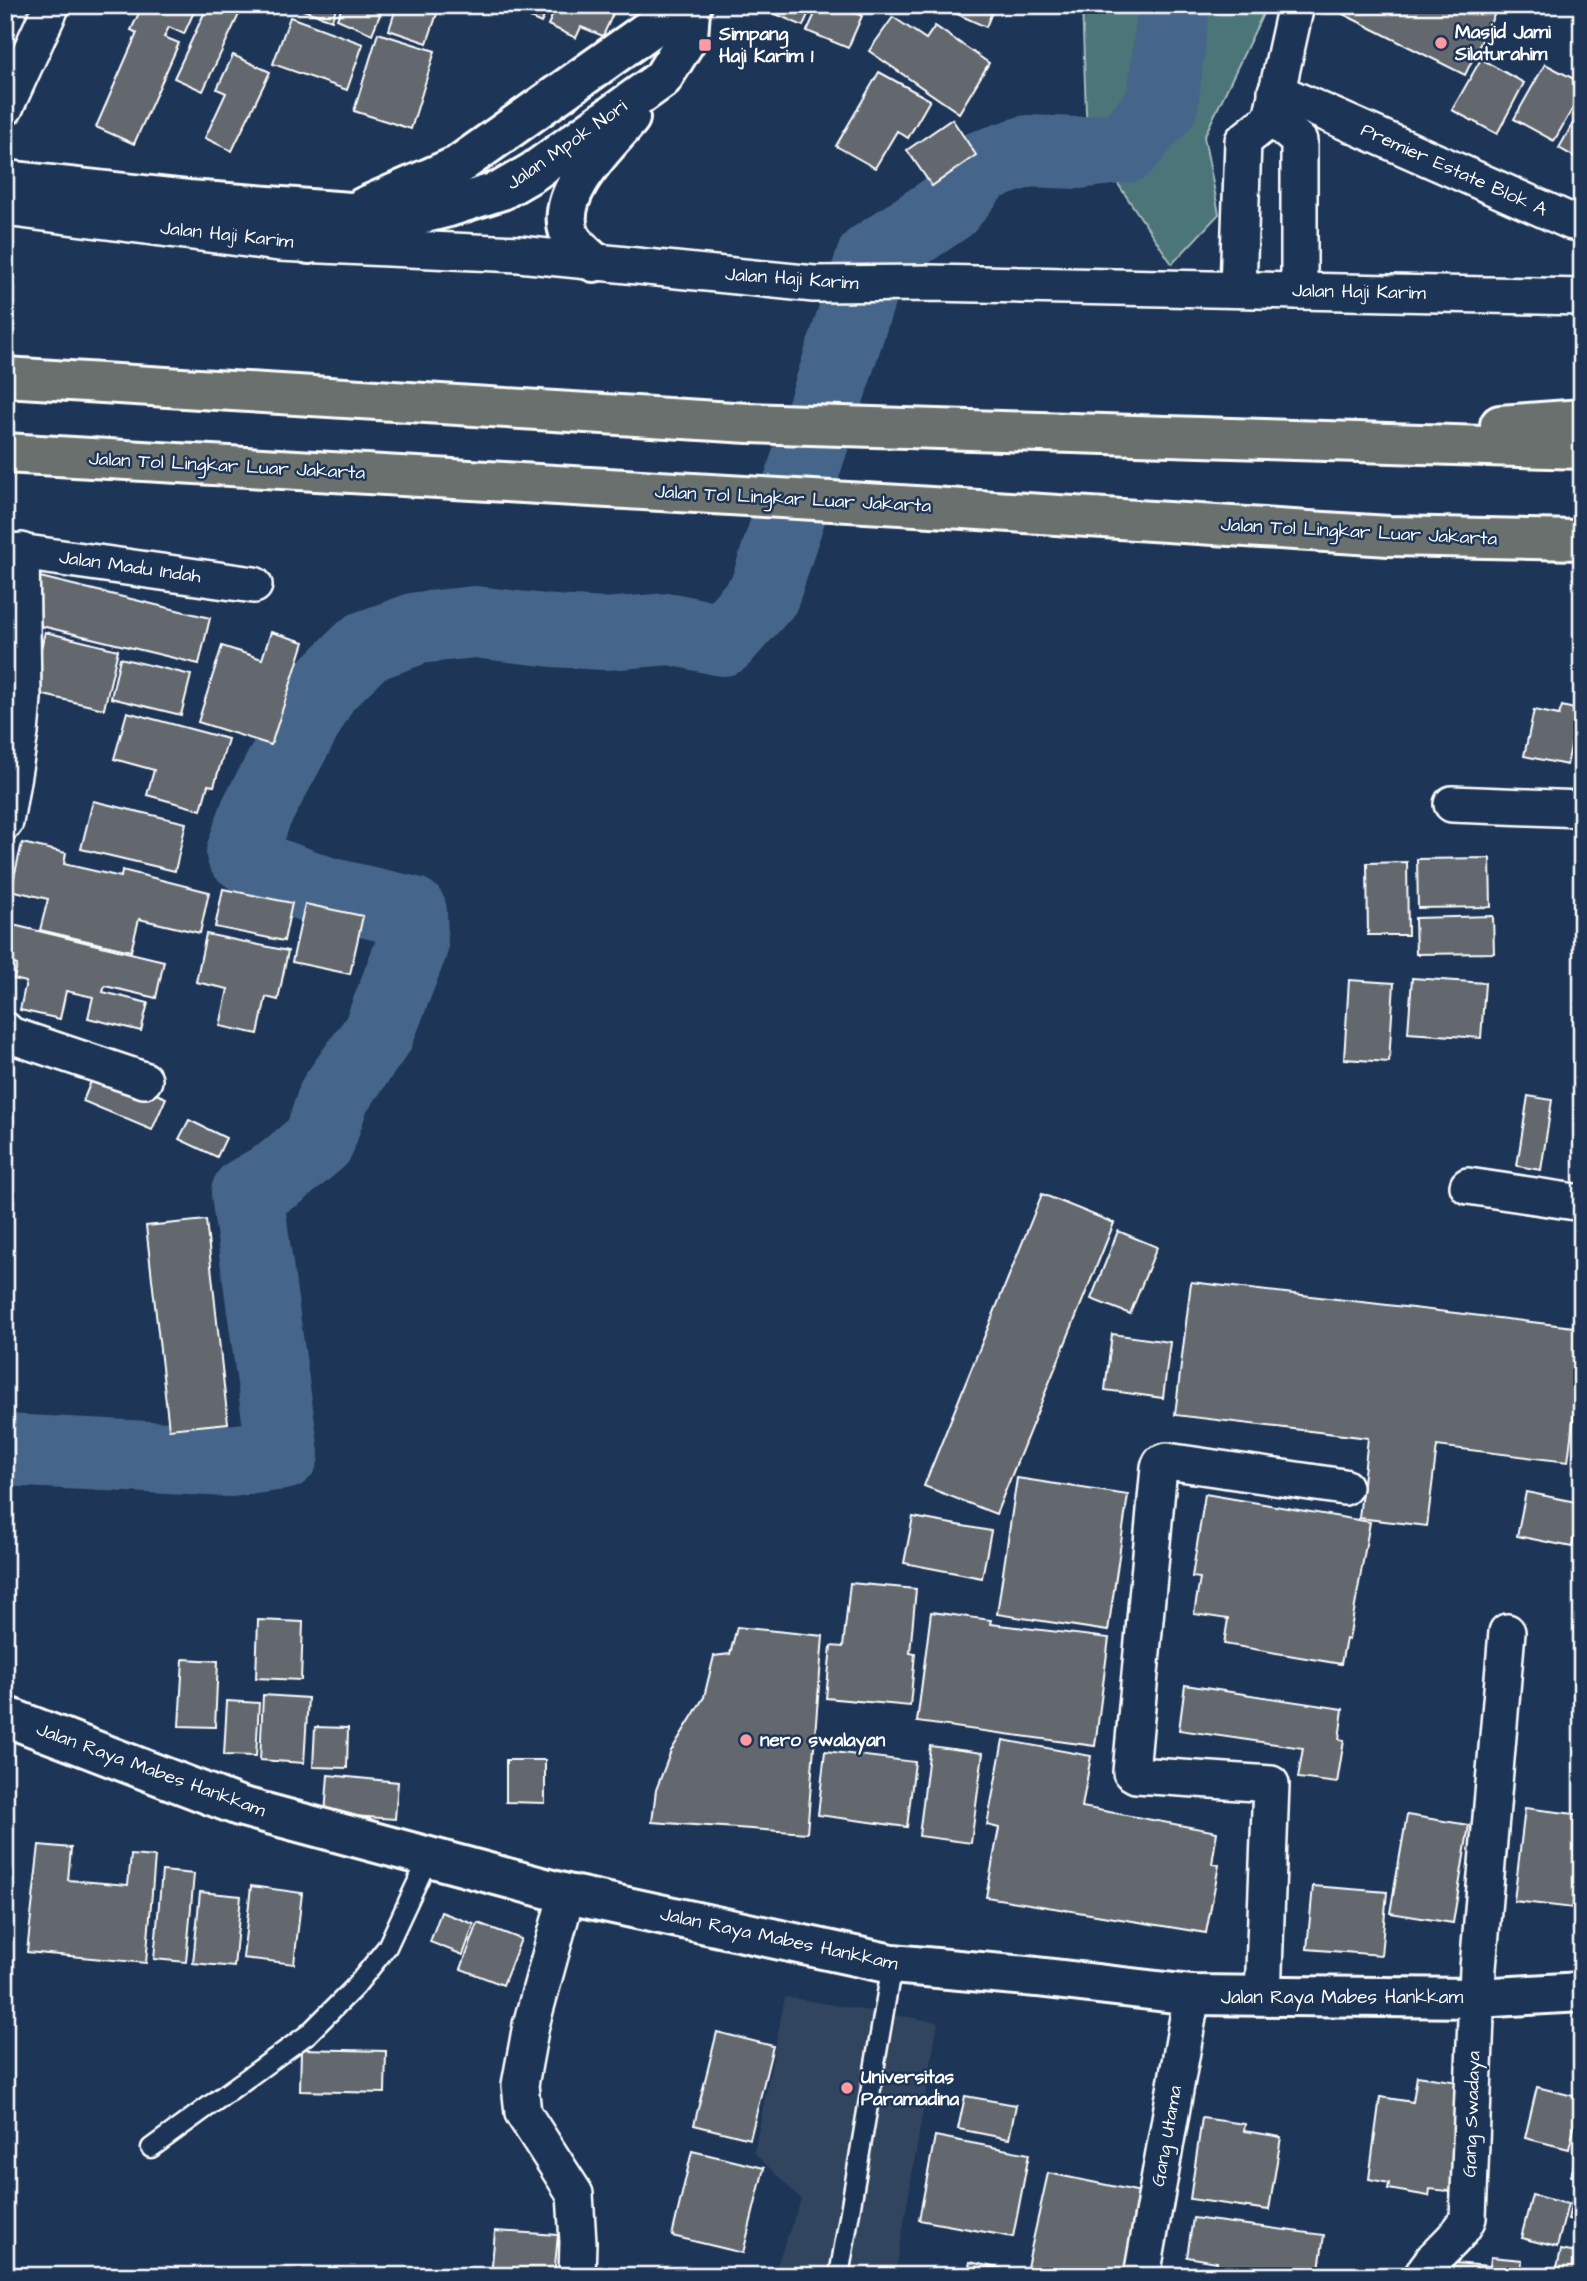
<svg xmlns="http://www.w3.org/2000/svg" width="1587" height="2281" viewBox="0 0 1587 2281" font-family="'Architects Daughter',sans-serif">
  <rect width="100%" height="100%" fill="#1d3557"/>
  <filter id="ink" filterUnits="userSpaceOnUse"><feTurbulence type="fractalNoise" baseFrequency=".0143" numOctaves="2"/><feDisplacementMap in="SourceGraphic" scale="14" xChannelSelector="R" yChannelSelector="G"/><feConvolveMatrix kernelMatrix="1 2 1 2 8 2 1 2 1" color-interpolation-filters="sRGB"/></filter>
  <g filter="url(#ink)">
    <path fill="#32445e" d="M785,1997L938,2022L895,2276H773L801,2199L754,2153Z"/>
    <path fill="#4c7479" stroke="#a6babc" stroke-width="2" d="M1082,5H1264L1262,16L1204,137L1219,214L1172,264L1087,138Z"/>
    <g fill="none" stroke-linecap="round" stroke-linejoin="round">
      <path stroke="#44668a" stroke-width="72" d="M5,1450L230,1461L283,1454L247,1193L280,1174L319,1141L334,1096L378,1034L412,946L411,912L327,893L266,871L242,853L256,813L324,687L365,647L418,628L475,622L553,631L605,634L671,629L723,640L764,594L872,258L948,207L980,167L1028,151L1078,153L1126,147L1162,105L1174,5"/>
    </g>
    <g fill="#62676d" stroke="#fff" stroke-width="2">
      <path d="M122,5H197L184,34L169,27L164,37L179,43L134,144L96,127L137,33L131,30L139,13Z"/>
      <path d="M208,5H237L242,8L203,91L174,78Z"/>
      <path d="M301,5H337L332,20L300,9Z"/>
      <path d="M343,5H384L372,34L337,19Z"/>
      <path d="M397,5H440L427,43L389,30Z"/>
      <path d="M502,5H550L541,23Z"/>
      <path d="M557,5H611L616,7L603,36L581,27L576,38L548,25Z"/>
      <path d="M755,5H812L803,26Z"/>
      <path d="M819,5H838L862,16L848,48L807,31Z"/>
      <path d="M917,5H936L933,12Z"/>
      <path d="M937,5H995L986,27Z"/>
      <path d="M1341,5H1499L1465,75L1337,11Z"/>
      <path d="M290,17L363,44L347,90L273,64Z"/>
      <path d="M893,17L926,39L935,26L989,63L959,113L869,51Z"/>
      <path d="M378,33L435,51L411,129L354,111Z"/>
      <path d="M233,55L270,72L232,151L205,138L226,93L217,89Z"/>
      <path d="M1481,59L1524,83L1497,134L1452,110Z"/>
      <path d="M1545,64L1582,83V92L1554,141L1514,119Z"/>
      <path d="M879,72L930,100L908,138L897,131L875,168L836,146Z"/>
      <path d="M1582,107V161L1559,148Z"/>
      <path d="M952,119L976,155L932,186L907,150Z"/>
      <path d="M40,577L210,618L199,664L29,623Z"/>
      <path d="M45,632L118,650L104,709L31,692Z"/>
      <path d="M271,632L304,642L271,745L198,722L222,646L262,659Z"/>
      <path d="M120,658L191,675L181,715L111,698Z"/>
      <path d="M1562,706L1582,711V744L1572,742L1567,765L1524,756L1534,710L1559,715Z"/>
      <path d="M127,712L228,739L214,786L208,785L201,810L147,795L154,770L114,759Z"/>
      <path d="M93,801L186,823L175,871L81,849Z"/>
      <path d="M22,843L66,853L64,864L121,877L122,870L209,892L200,933L139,919L131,951L40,930L48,899L11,890Z"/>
      <path d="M1577,849H1582V903Z"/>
      <path d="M1490,858L1491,907L1418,908L1417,859Z"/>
      <path d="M1407,862L1408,935H1368L1367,863Z"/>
      <path d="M223,889L292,903L284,941L215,927Z"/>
      <path d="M305,904L363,916L350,974L292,962Z"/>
      <path d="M1493,916L1494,953L1416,954L1415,918Z"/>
      <path d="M13,925L164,961L156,998L105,986L103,992L148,1003L141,1031L88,1018L93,997L66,991L60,1019L20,1010L26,982L14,979L17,965L5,962Z"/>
      <path d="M206,934L288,951L278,1000L266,997L258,1034L220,1026L228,989L196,982Z"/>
      <path d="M1412,978L1485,983L1481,1038L1408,1033Z"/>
      <path d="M1349,980L1394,983L1389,1062L1344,1059Z"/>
      <path d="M96,1069L166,1098L152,1130L83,1101Z"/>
      <path d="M1528,1096L1552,1100L1541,1170L1517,1166Z"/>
      <path d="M189,1120L226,1138L217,1157L179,1139Z"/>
      <path d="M1042,1194L1114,1223L996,1514L924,1486Z"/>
      <path d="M206,1220L228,1423L169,1429L146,1226Z"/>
      <path d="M1118,1231L1157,1247L1130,1314L1091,1299Z"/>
      <path d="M1191,1282L1582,1328V1347L1568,1462L1437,1446L1427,1526L1359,1518L1368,1438L1175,1415Z"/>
      <path d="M1112,1334L1170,1342L1163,1398L1105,1390Z"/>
      <path d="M1017,1478L1128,1495L1108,1631L997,1614Z"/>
      <path d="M1526,1492L1581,1503L1572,1547L1517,1536Z"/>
      <path d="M1205,1494L1370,1522L1349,1640L1346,1639L1341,1664L1224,1644L1228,1619L1194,1614L1200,1578L1192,1577Z"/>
      <path d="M913,1517L991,1531L982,1578L904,1563Z"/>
      <path d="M850,1583L916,1589L910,1653L915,1654L910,1706L826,1698L831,1646L843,1647Z"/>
      <path d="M931,1612L991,1620L990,1624L1109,1638L1095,1746L917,1722Z"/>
      <path d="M258,1620L303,1622L301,1680L256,1678Z"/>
      <path d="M737,1627L823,1636L807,1833L652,1822L656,1790L671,1751L704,1697L714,1656L730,1654Z"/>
      <path d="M183,1659L218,1661L215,1727L179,1726Z"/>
      <path d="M1185,1685L1343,1709L1339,1739L1344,1740L1337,1783L1298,1778L1303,1748L1179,1730Z"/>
      <path d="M263,1695L308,1698L304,1763L260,1760Z"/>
      <path d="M227,1701L259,1703L256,1756L224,1755Z"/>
      <path d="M315,1727L348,1728L347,1768L313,1767Z"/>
      <path d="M1003,1740L1091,1756L1082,1807L1217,1832L1212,1864L1219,1865L1206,1933L986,1897L999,1828L987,1825Z"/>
      <path d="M930,1746L983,1753L971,1843L919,1836Z"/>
      <path d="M825,1751L915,1762L907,1827L818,1815Z"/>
      <path d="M506,1760H545V1803L506,1802Z"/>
      <path d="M328,1775L398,1782L395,1819L325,1814Z"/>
      <path d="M1525,1808L1582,1815V1898L1574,1897L1573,1908L1514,1901Z"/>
      <path d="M1407,1815L1469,1825L1453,1923L1390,1913Z"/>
      <path d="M39,1845L71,1848L68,1880L128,1885L131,1855L155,1857L146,1963L27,1952Z"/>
      <path d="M162,1871L194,1874L186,1962L154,1959Z"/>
      <path d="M251,1886L302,1893L294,1964L243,1958Z"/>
      <path d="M1313,1886L1387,1892L1381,1955L1307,1949Z"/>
      <path d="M200,1892L241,1896L234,1967L193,1963Z"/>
      <path d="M441,1912L474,1924L463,1955L430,1942Z"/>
      <path d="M478,1923L521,1939L503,1985L461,1969Z"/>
      <path d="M717,2032L773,2046L750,2139L694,2125Z"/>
      <path d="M301,2049L386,2051L385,2093L300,2091Z"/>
      <path d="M1417,2076L1466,2083L1457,2192L1430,2189L1429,2196L1388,2189L1389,2183L1369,2179L1380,2097L1413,2102Z"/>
      <path d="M1537,2087L1581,2098L1569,2149L1525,2138Z"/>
      <path d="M965,2096L1016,2105L1009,2139L958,2129Z"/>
      <path d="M1202,2118L1245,2124L1244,2131L1281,2137L1269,2210L1190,2199Z"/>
      <path d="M1582,2132V2222L1568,2219L1578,2177L1571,2176Z"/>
      <path d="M935,2136L1029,2154L1013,2237L919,2220Z"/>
      <path d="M692,2151L764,2168L743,2253L672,2236Z"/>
      <path d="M1048,2173L1151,2194L1133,2276H1025Z"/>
      <path d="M1532,2195L1568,2204L1557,2247L1521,2238Z"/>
      <path d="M1193,2218L1324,2235L1318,2276H1238L1215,2272L1217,2262L1187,2257Z"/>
      <path d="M495,2231L558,2235L554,2276H491Z"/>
      <path d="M1561,2250L1582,2254V2276H1555Z"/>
      <path d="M1491,2257L1522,2260L1521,2276H1440L1441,2262L1490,2266Z"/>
      <path d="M970,2262L1016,2272L1015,2276H967Z"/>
    </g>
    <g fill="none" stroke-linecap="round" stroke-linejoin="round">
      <defs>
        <g id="service">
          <path d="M151,2148L308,2034L355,1987L387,1947L429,1857"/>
          <path d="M839,2276L892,1964"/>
        </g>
        <g id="minor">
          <path d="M1276,91L1572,222"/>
          <path d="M5,108L52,5"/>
          <path d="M1272,114L1296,5"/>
          <path d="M1272,118L1299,141V291"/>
          <path d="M5,208L279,243L519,254L814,284L929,283L1582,297"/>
          <path d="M1238,289L1243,141L1272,118"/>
          <path d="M5,550L254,585"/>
          <path d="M1452,804L1582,809"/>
          <path d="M5,822L20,733L23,698L21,551"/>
          <path d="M5,1030L10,1035L144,1080"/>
          <path d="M1468,1186L1582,1203"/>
          <path d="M567,1894L531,2025L520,2085L523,2113L575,2194L578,2242L577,2276"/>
          <path d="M1263,1996L1271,1784L1136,1775L1131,1772L1159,1467L1161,1463L1167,1461L1344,1487"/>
          <path d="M1142,2276L1192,1995"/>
          <path d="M1422,2276C1433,2253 1458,2241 1468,2218L1478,1968L1507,1632"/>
        </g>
        <g id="secondary">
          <path d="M5,180L188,200L350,212L417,215L449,207L502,190L533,172L662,79L688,37L690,10L692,5"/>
          <path d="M364,207L457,166L664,19L690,10"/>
          <path d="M225,217L309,244"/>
          <path d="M594,262C585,254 573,245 569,233C555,192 606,147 630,118"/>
          <path d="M5,1716L239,1806L567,1894L892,1964L1037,1977L1192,1995L1477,1998L1582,1992"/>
        </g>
        <g id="motorway">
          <path d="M5,377L749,423L1582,449"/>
          <path d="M1500,425L1582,419"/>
          <path d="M5,453L900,505L1389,536L1582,540"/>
        </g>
      </defs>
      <use href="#service" stroke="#fff" stroke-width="23"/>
      <use href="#minor" stroke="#fff" stroke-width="40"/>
      <use href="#secondary" stroke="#fff" stroke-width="44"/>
      <use href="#motorway" stroke="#fff" stroke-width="44"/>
      <use href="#service" stroke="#1d3557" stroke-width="18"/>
      <use href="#minor" stroke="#1d3557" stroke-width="35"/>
      <use href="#secondary" stroke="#1d3557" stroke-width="38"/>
      <use href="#motorway" stroke="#6b706d" stroke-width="38"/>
    </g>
  </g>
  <g fill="#ff9aa2" stroke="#1d3557" stroke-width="2.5">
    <circle cx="1441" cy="43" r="7"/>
    <rect x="698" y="38" width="14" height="14" rx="3.5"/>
    <circle cx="746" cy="1740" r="7"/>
    <circle cx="847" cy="2088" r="7"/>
  </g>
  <g text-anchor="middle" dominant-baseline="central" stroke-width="5" stroke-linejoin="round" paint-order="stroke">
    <g font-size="19" font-weight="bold" fill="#fff" stroke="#1d3557" text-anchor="start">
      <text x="1455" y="32">Masjid Jami<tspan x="1455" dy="22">Silaturahim</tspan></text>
      <text x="719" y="34">Simpang<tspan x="719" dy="22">Haji Karim 1</tspan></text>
      <text x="760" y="1740">nero swalayan</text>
      <text x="861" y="2077">Universitas<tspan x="861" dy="22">Paramadina</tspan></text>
    </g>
    <g font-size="19" fill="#fff" stroke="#1d3557">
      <text transform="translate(567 145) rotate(-35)">Jalan Mpok Nori</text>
      <text transform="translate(1454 170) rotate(24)">Premier Estate Blok A</text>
      <text transform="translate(227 235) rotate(6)">Jalan Haji Karim</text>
      <text transform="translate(792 279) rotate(4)">Jalan Haji Karim</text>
      <text transform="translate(1359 292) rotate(1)">Jalan Haji Karim</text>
      <text transform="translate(227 466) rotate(3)">Jalan Tol Lingkar Luar Jakarta</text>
      <text transform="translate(793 499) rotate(3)">Jalan Tol Lingkar Luar Jakarta</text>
      <text transform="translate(1359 532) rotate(3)">Jalan Tol Lingkar Luar Jakarta</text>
      <text transform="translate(130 567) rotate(8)">Jalan Madu Indah</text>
      <text transform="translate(151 1770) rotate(20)">Jalan Raya Mabes Hankkam</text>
      <text transform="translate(779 1939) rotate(12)">Jalan Raya Mabes Hankkam</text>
      <text x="1342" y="1997">Jalan Raya Mabes Hankkam</text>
      <text transform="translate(1472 2114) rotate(-88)">Gang Swadaya</text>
      <text transform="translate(1167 2136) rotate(-80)">Gang Utama</text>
    </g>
  </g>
  <rect width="1587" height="2281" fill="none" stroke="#1d3557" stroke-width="28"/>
  <rect x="14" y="14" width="1559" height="2253" fill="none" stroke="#fff" stroke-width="2.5" filter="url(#ink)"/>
</svg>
